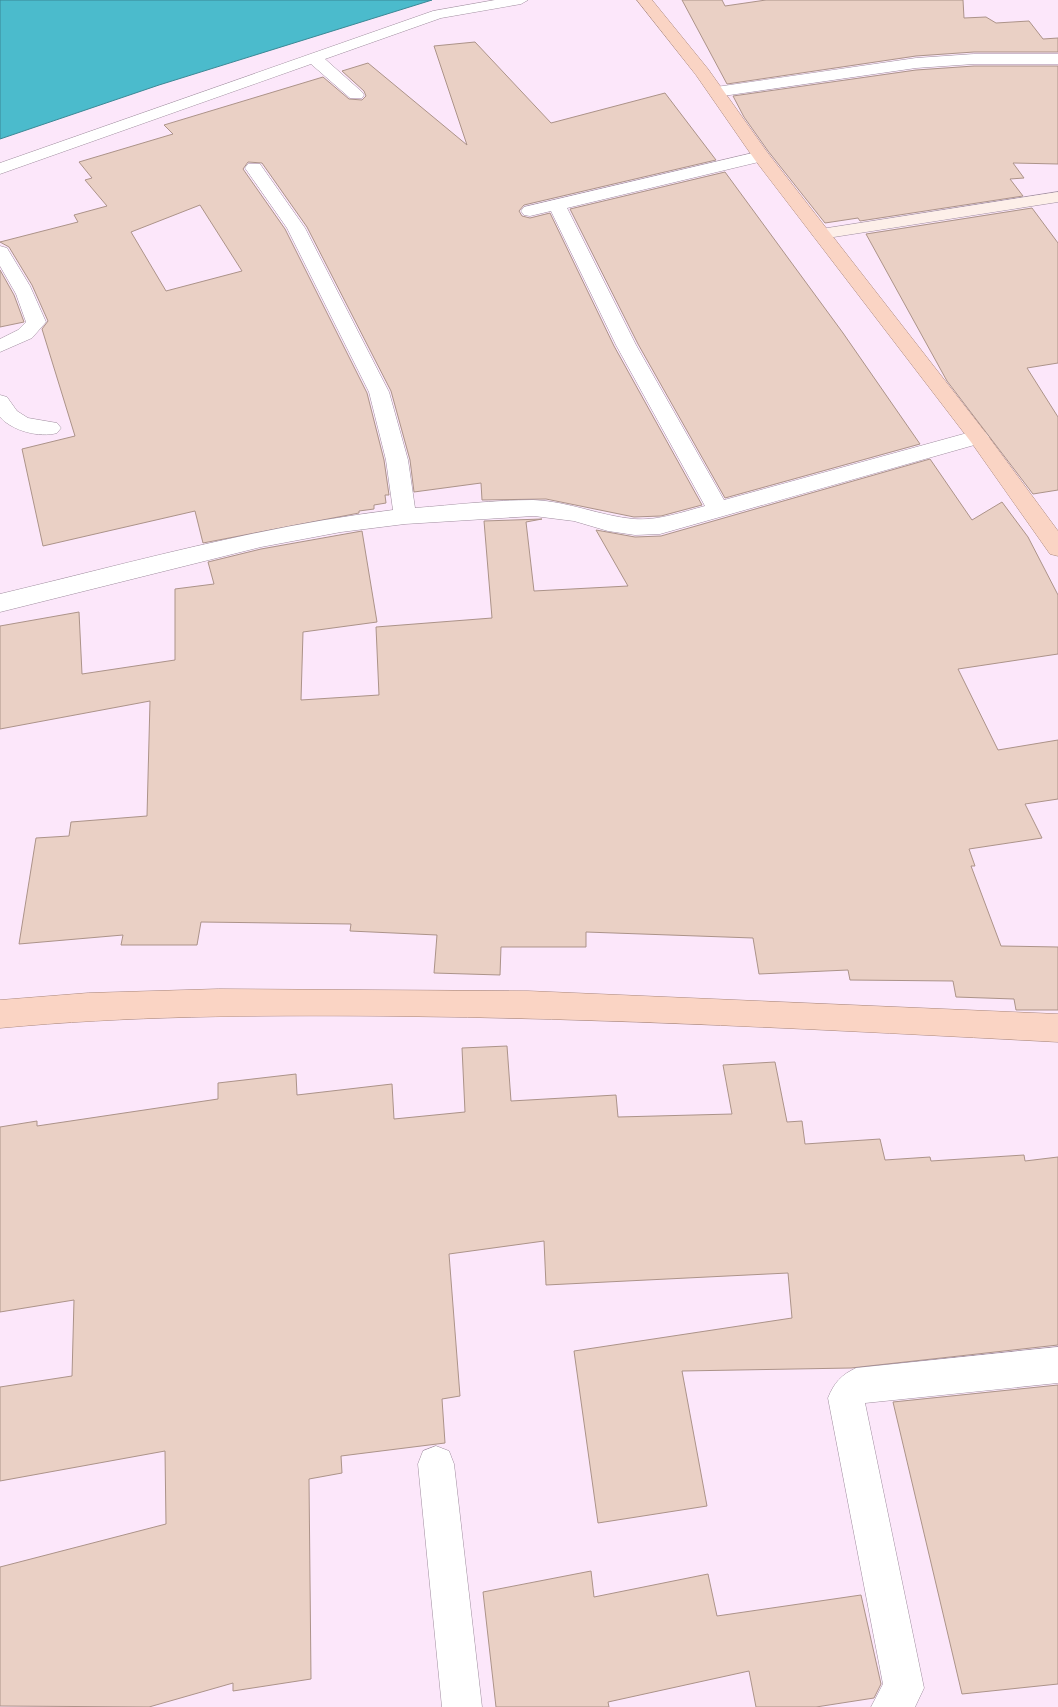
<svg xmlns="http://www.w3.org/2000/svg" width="1058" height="1707" viewBox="0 0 1058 1707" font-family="'PT Sans Narrow',sans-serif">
  <rect width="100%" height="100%" fill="#fce7fa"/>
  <path fill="#4bbbcc" stroke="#3b8895" d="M0,0H432L159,85L0,139Z"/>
  <g fill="#ead0c5" stroke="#ac9389" fill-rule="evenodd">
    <path d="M682,0H722L725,6L766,0H963L964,18L986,17L996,23L1029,21L1043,39L1058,38V52H974L916,56L727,84Z"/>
    <path d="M475,42L551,123L665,93L716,160L524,205L519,211L522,216L530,218L550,213L614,346L702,505L661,516L634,517L546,499L482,500L481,483L414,492L410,460L391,391L307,227L262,163L248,162L243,169L285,229L367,393L384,460L389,495H385L386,503L374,505V509L359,511V513L203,543L195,511L43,546L22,449L75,436L42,329L48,321L32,285L9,247L0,242L78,222L74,215L107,206L85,180L92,178L79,162L173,134L164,125L323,77L349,99L362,100L366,96L364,91L342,71L368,63L467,145L434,46ZM200,205L242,271L166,291L131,232Z"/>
    <path d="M974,66H1058V164L1013,163L1024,178L1010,179L1023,196L860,221L858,218L825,223L768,151L744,117L733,96L916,70Z"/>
    <path d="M725,172L843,333L920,444L725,498L638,344L570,209Z"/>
    <path d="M1032,208L1058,243V363L1027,368L1058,417V490L1033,494L947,381L866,234Z"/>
    <path d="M0,270L14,295L24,322L0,327Z"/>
    <path d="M930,459L972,520L1002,502L1028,537L1058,595V654L958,669L998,750L1058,740V799L1025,804L1042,838L969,849L975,866H971L1001,946L1058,947V1010H1016L1014,999L956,997L953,981L850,980L848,970L759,974L753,938L586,932V947H501L500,975L434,973L437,935L350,931L351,924L201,922L197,945H121L123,935L19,944L36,838L69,836L71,822L147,816L150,701L0,729V626L79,612L82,674L175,660V589L214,584L208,562L261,549L362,531L377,622L303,632L301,700L379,695L376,627L492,618L484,521L542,519L526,522L534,591L628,586L596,530L635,537L661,536Z"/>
    <path d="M507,1046L511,1101L616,1095L618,1117L732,1114L723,1065L775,1062L787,1122L802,1121L805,1144L880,1139L885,1160L930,1157L931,1161L1024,1155L1025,1161L1058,1157V1345L851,1368L682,1371L707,1506L598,1523L574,1351L792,1318L788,1273L546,1285L544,1241L449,1254L460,1396L442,1399L445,1443L341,1456L342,1473L309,1479L311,1679L233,1691V1683L149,1707L0,1706V1567L166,1524L165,1451L0,1481V1387L72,1376L74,1300L0,1312V1127L37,1121V1126L218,1099V1083L296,1074L297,1095L392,1084L394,1119L465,1112L462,1048Z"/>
    <path d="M1058,1385V1684L962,1694L893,1402Z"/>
    <path d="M591,1571L594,1597L708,1574L717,1616L861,1595L881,1684L874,1698L816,1707H756L749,1671L608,1702L609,1707H496L483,1592Z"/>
  </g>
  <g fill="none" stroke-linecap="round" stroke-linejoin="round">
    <defs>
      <g id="minor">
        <path d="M495,0H528L521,4L441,18L325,59L362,92L364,95L362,98H350L311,64L0,174V163L433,11Z"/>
        <path d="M974,54H1058V64H974L916,68L716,97L708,92L716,87L916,58Z"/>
        <path d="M761,151L767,152L769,156L767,160L567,208L636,345L724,500L978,430L985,432L989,437L985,442L660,534L635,535L608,531L574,521L534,516L405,524L341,532L261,547L0,612V594C130,563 260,526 393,510L386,460L369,392L287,228L245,168L248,164H260L305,228L389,392L408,460L415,508C454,505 494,500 533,500C568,501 600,516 634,519C658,521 682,512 705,506L616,345L551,211L530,216L524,215L521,211L524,207Z"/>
        <path d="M0,246L7,248L30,286L46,322L32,338L0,352V339L18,330L26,322L16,294L0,266Z"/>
        <path d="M0,395L7,397L17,411L28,418L57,423L61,428L57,433C40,438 12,431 0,417Z"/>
        <path d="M1058,1347V1383L865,1403L924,1688L915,1707H871L883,1684L828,1398C834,1383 841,1375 856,1368Z"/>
        <path d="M436,1446L449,1451L454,1464L482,1707H442L418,1464L423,1451Z"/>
      </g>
      <path id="secondary" d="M1058,192V202L821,239L815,238L812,234L815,230L821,229Z"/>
      <g id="trunk">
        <path d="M637,0H652L708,69L767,152L985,432L1058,531V556L1050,554L971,442L755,160L696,75Z"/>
        <path d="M219,989L528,991L1058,1014V1042C833,1030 608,1018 383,1016C255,1015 127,1016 0,1028V1000L88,993Z"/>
      </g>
    </defs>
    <use href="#minor" stroke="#9f8d9e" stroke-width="1"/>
    <use href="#secondary" stroke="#9f8d9e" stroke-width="1"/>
    <use href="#trunk" stroke="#aa887d" stroke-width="1"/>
    <use href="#minor" fill="#fff" fill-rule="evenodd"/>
    <use href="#secondary" fill="#fdefe9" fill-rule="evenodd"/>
    <use href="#trunk" fill="#fad4c4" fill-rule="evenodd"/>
  </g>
</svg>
